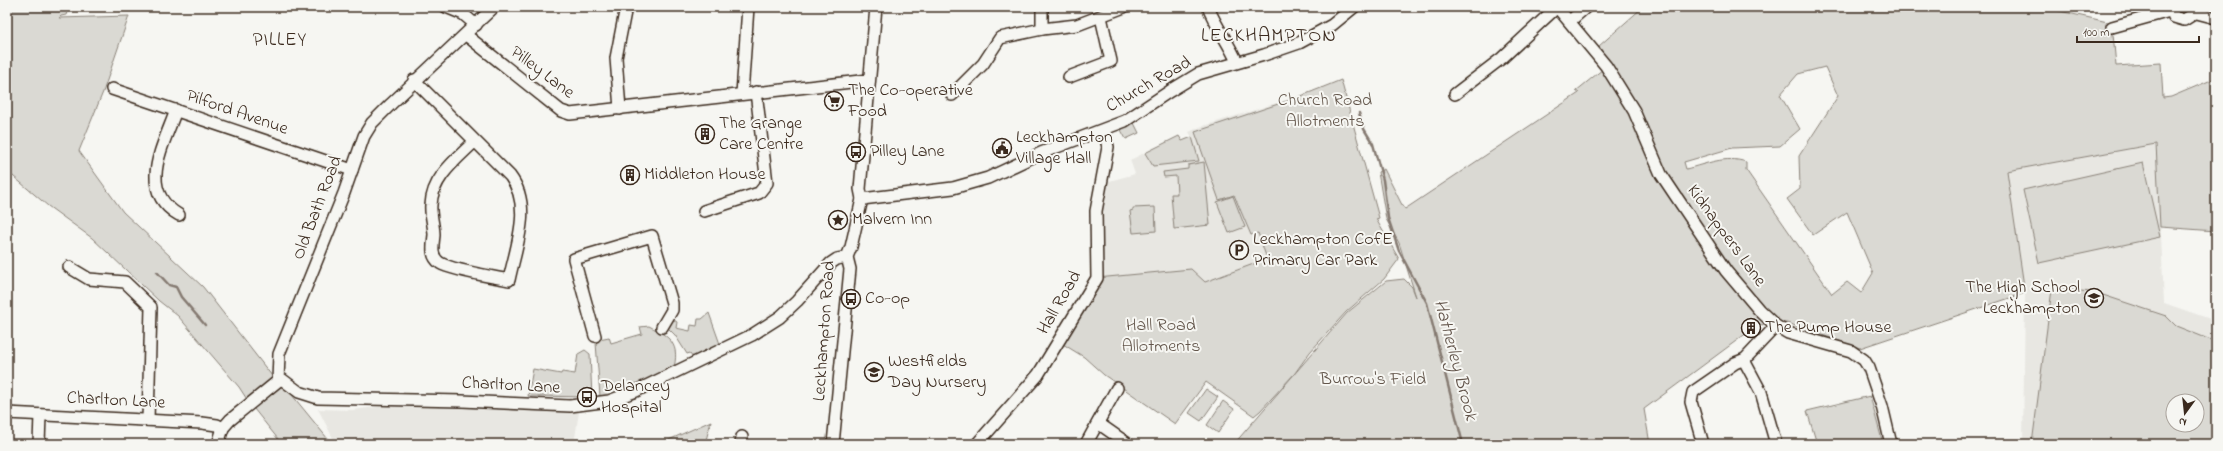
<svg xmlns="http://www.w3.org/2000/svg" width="2223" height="451" viewBox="0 0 2223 451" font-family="'Indie Flower',sans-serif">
  <rect width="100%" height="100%" fill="#f6f6f2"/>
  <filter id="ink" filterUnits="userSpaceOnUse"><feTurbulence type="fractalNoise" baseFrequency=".025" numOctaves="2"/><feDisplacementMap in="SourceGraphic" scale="8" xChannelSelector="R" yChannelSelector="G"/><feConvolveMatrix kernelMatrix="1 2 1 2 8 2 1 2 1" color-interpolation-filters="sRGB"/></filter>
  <g filter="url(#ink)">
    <g fill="#e8e7e2" fill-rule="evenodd">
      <path d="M1296,97L1343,231L1205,282L1102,277L1103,265L1099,219L1106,182L1135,174L1130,160L1179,136L1182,141L1192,137L1189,132L1200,127Z"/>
      <path d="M2157,144L2164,303L2216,321V444H2023L2025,293L2007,171ZM2173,401H2197V425H2173Z"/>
      <path d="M394,405L478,408L579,412L574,444H336L318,409L352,410Z"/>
    </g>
    <g fill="#dad9d3" stroke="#8a8278" fill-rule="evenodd">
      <path d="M7,7H69L66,15L61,16L59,18L129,16L103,92L79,151L123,212L203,287L272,376L292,395L332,444H282L250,404L239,387L178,316L159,301L92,238L48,206L7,171Z"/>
      <path d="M1643,7H2042L2112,23L2116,66L2161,63L2163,98L2171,97L2216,78V231L2160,227L2156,144L2007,171L2025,293L1860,348L1787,323L1768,322L1762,325L1757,322L1759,324L1644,409L1650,444H1234L1347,313L1386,281L1404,279L1412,287L1416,297L1399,243L1386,219L1378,172L1384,169L1401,203L1405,209L1579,93L1576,91L1603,69L1611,68L1599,46ZM1825,67L1838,96L1799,156L1800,189L1787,199L1813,235L1847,212L1873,273L1861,293L1847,282L1832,294L1746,170V162C1726,155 1706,164 1686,169L1684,162L1732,148L1780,146L1800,129L1780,95L1798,74Z"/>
      <path d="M1341,80L1379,218L1376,219L1399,259L1384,279L1346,312L1310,352L1295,373L1260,411L1254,416L1206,382L1175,424L1104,375L1084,357L1058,341L1097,278L1191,269L1205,282L1267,259L1258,233L1251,235L1234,195L1219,200L1195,132L1296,98Z"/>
      <path d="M1133,121L1139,133L1126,139L1121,130Z"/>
      <path d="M1179,136L1182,141L1192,137L1199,161L1153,166L1145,153Z"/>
      <path d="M1204,162L1210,225L1174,229L1171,194H1177L1176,176L1164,177L1163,172L1188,169V165Z"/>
      <path d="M2143,163L2160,237L2039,263L2023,190Z"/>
      <path d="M1233,196L1245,227L1229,233L1217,202Z"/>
      <path d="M1155,207L1156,231L1133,233L1130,211L1133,210V208Z"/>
      <path d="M2052,289L2094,292L2166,316L2176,326L2216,342V444H2032ZM2173,401H2197V425H2173Z"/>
      <path d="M709,313L720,344L693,357L690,353L687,354L675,335L668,328V320H674L677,322L676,328L690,331L691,325L697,326L698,319H702Z"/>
      <path d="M649,326C670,337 681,344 673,371L617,397L600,396L596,343L599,339L609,337L611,343L642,334L640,327Z"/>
      <path d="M585,350L590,354L592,397L528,396L533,369L561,374L562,372L575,374L578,354Z"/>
      <path d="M1206,389L1218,397L1201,421L1189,413Z"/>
      <path d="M1870,396L1883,444H1817L1807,411Z"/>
      <path d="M1223,401L1234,409L1218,433L1207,425Z"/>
      <path d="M711,421L705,444H662V443Z"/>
    </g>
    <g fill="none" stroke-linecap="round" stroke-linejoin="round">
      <g stroke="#857a71" stroke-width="2.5">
        <path d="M1359,113L1364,129L1373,144L1383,180L1388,218L1399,251L1427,303L1463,444"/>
        <path d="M157,272L169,285L176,287L181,297L205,325"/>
      </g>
      <defs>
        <g id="minor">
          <path d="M446,7L463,14L476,25"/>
          <path d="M1208,7C1216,27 1229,43 1237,62"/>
          <path d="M1557,7L1606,66L1634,111L1661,174L1726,271L1759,310L1776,326L1788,333L1851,351L1864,360L1869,368L1882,406L1891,444"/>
          <path d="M2170,7L2174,17L2184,20L2192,15L2194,7"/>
          <path d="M2193,12L2216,18"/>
          <path d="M1570,21L1586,7"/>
          <path d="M2112,27L2170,11"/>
          <path d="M1042,29V7"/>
          <path d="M466,35L561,111L570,114L869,80"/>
          <path d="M1069,77L1111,61L1101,17"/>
          <path d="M414,80L510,176C533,206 516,246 509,280C494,277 451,270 440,263C430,256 433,246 434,235C434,225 430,215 431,205C432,177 457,159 475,141"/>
          <path d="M112,89L352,170"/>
          <path d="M742,94L748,7"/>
          <path d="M1455,94L1502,58L1557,7"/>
          <path d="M952,95L983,64L1000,38L1042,29L1077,25L1124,7"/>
          <path d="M620,109L616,58L626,7"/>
          <path d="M176,110C164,145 136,190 179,215"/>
          <path d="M862,199L953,188L988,178L1041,153L1125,121L1170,91L1198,74L1264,55L1299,43L1332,25L1354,7"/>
          <path d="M704,211L759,193L767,183L756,92"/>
          <path d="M69,267L89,279L125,282L151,307L148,420"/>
          <path d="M595,336L574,259L652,236L672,303V310L662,327"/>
          <path d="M1745,359L1746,364L1761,392L1776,444"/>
          <path d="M279,377L299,392L318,398L462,401L570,406L609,401L636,391L752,335L780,317L797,301L831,263L837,259L847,257"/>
          <path d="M7,413L202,423L217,425L223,428"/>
          <path d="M1098,423L1128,444"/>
          <path d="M39,444L40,415"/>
          <path d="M218,444L223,428L230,420L278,381L279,354L344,193L364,136L372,123L391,104L494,7"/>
          <path d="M741,444L742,437"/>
          <path d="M833,444L850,269L847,257L851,247L862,199L860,189L876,7"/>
          <path d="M977,444L1038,375L1097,278L1096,211L1108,147L1104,131"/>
          <path d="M1086,444L1117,388"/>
          <path d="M1703,444L1691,402L1693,392L1735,363L1745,359L1776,326"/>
        </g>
      </defs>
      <use href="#minor" stroke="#3b2a1e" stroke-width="14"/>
      <use href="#minor" stroke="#f6f6f2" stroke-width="11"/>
    </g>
  </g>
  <defs>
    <symbol id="supermarket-ring" viewBox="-11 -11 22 22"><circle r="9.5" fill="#f6f6f2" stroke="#3b2a1e" stroke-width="1.5"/><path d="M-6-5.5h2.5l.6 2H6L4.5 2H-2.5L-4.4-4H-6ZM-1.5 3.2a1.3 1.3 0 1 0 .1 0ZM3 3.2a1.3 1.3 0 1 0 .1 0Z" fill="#3b2a1e"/></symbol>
    <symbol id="building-ring" viewBox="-11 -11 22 22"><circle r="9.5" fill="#f6f6f2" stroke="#3b2a1e" stroke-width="1.5"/><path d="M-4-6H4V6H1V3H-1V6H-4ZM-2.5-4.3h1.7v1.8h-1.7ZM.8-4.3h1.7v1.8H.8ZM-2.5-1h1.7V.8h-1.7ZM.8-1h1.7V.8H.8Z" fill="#3b2a1e"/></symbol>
    <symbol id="civic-ring" viewBox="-11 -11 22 22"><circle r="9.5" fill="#f6f6f2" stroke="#3b2a1e" stroke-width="1.5"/><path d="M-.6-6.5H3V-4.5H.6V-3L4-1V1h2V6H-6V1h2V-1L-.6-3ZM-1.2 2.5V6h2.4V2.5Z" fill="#3b2a1e"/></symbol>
    <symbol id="bus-ring" viewBox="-11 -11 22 22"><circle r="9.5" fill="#f6f6f2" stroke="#3b2a1e" stroke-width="1.5"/><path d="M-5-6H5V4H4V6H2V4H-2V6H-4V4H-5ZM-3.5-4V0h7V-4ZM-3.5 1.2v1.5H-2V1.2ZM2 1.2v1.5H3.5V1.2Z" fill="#3b2a1e"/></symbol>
    <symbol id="sight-ring" viewBox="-11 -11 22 22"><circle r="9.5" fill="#f6f6f2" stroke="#3b2a1e" stroke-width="1.5"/><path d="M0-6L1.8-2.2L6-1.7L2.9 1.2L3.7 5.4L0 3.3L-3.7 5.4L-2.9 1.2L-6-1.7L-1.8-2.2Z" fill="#3b2a1e"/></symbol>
    <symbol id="parking-ring" viewBox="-11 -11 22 22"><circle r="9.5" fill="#f6f6f2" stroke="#3b2a1e" stroke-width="1.5"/><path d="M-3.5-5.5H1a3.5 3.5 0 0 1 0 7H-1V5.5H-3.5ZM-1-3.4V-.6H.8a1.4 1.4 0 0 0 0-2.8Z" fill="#3b2a1e"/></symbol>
    <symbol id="school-ring" viewBox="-11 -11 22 22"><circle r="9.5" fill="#f6f6f2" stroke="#3b2a1e" stroke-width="1.5"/><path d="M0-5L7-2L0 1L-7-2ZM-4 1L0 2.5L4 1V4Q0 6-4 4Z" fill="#3b2a1e"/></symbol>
  </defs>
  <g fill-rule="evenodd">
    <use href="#supermarket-ring" x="823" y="90" width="22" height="22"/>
    <use href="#building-ring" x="694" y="123" width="22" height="22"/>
    <use href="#civic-ring" x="991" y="137" width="22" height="22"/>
    <use href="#bus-ring" x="845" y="141" width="22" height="22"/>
    <use href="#building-ring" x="619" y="164" width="22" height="22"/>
    <use href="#sight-ring" x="827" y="209" width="22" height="22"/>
    <use href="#parking-ring" x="1228" y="239" width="22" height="22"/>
    <use href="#school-ring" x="2083" y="287" width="22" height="22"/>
    <use href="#bus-ring" x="840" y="288" width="22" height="22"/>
    <use href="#building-ring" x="1740" y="317" width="22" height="22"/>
    <use href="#school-ring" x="863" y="361" width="22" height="22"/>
    <use href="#bus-ring" x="576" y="386" width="22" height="22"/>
  </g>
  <g text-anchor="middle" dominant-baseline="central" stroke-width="4" stroke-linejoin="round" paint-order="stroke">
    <g font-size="18" fill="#3b2a1e" stroke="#f6f6f2">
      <text transform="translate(542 73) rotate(37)">Pilley Lane</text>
      <text transform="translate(1149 85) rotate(-30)">Church Road</text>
      <text transform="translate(237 113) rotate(19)">Pilford Avenue</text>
      <text transform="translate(318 208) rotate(-69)">Old Bath Road</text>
      <text transform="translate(1726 236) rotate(54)">Kidnappers Lane</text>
      <text transform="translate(1060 303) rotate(-60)">Hall Road</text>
      <text transform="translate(825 331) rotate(-86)">Leckhampton Road</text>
      <text transform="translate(511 386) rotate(3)">Charlton Lane</text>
      <text transform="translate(116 401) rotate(3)">Charlton Lane</text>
    </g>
    <g font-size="18" fill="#3b2a1e" stroke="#f6f6f2" text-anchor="start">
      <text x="848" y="91">The Co-operative<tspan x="848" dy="21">Food</tspan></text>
      <text x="719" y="124">The Grange<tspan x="719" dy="21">Care Centre</tspan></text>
      <text x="1016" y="138">Leckhampton<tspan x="1016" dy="21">Village Hall</tspan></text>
      <text x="870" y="152">Pilley Lane</text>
      <text x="644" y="175">Middleton House</text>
      <text x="852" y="220">Malvern Inn</text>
      <text x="1253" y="240">Leckhampton CofE<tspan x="1253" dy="21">Primary Car Park</tspan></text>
      <text x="2080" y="288" text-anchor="end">The High School<tspan x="2080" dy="21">Leckhampton</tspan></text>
      <text x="865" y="299">Co-op</text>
      <text x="1765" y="328">The Pump House</text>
      <text x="888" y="362">Westfields<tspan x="888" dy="21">Day Nursery</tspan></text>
      <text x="601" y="387">Delancey<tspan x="601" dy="21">Hospital</tspan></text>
    </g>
    <g font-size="18" fill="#63564b" stroke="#f6f6f2">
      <text x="1325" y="101">Church Road<tspan x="1325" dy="21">Allotments</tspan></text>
      <text x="1161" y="326">Hall Road<tspan x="1161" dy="21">Allotments</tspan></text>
      <text x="1373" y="380">Burrow's Field</text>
    </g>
    <g font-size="19" letter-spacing="1" fill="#3b2a1e" stroke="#f6f6f2">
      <text x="280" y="40">PILLEY</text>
    </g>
    <g font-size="19" font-style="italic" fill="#605248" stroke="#f6f6f2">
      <text transform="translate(1455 360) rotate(75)">Hatherley Brook</text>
    </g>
    <g font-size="20" letter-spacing="1" fill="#3b2a1e" stroke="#f6f6f2">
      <text x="1269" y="36">LECKHAMPTON</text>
    </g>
  </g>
  <rect width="2223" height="451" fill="none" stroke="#f6f6f2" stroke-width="24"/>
  <rect x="12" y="12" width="2199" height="427" fill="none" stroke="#3b2a1e" stroke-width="1.5" filter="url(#ink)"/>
  <g transform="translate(2185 413) rotate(195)"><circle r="19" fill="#f6f6f2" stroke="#aba49d"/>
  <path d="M0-3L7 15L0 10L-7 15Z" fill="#3b2a1e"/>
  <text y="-6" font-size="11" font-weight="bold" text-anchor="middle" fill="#3b2a1e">N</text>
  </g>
  <path d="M2077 36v6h122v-6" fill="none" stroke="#3b2a1e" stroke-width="2"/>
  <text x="2083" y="36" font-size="12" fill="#3b2a1e" stroke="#f6f6f2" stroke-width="3" paint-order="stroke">100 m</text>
</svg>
